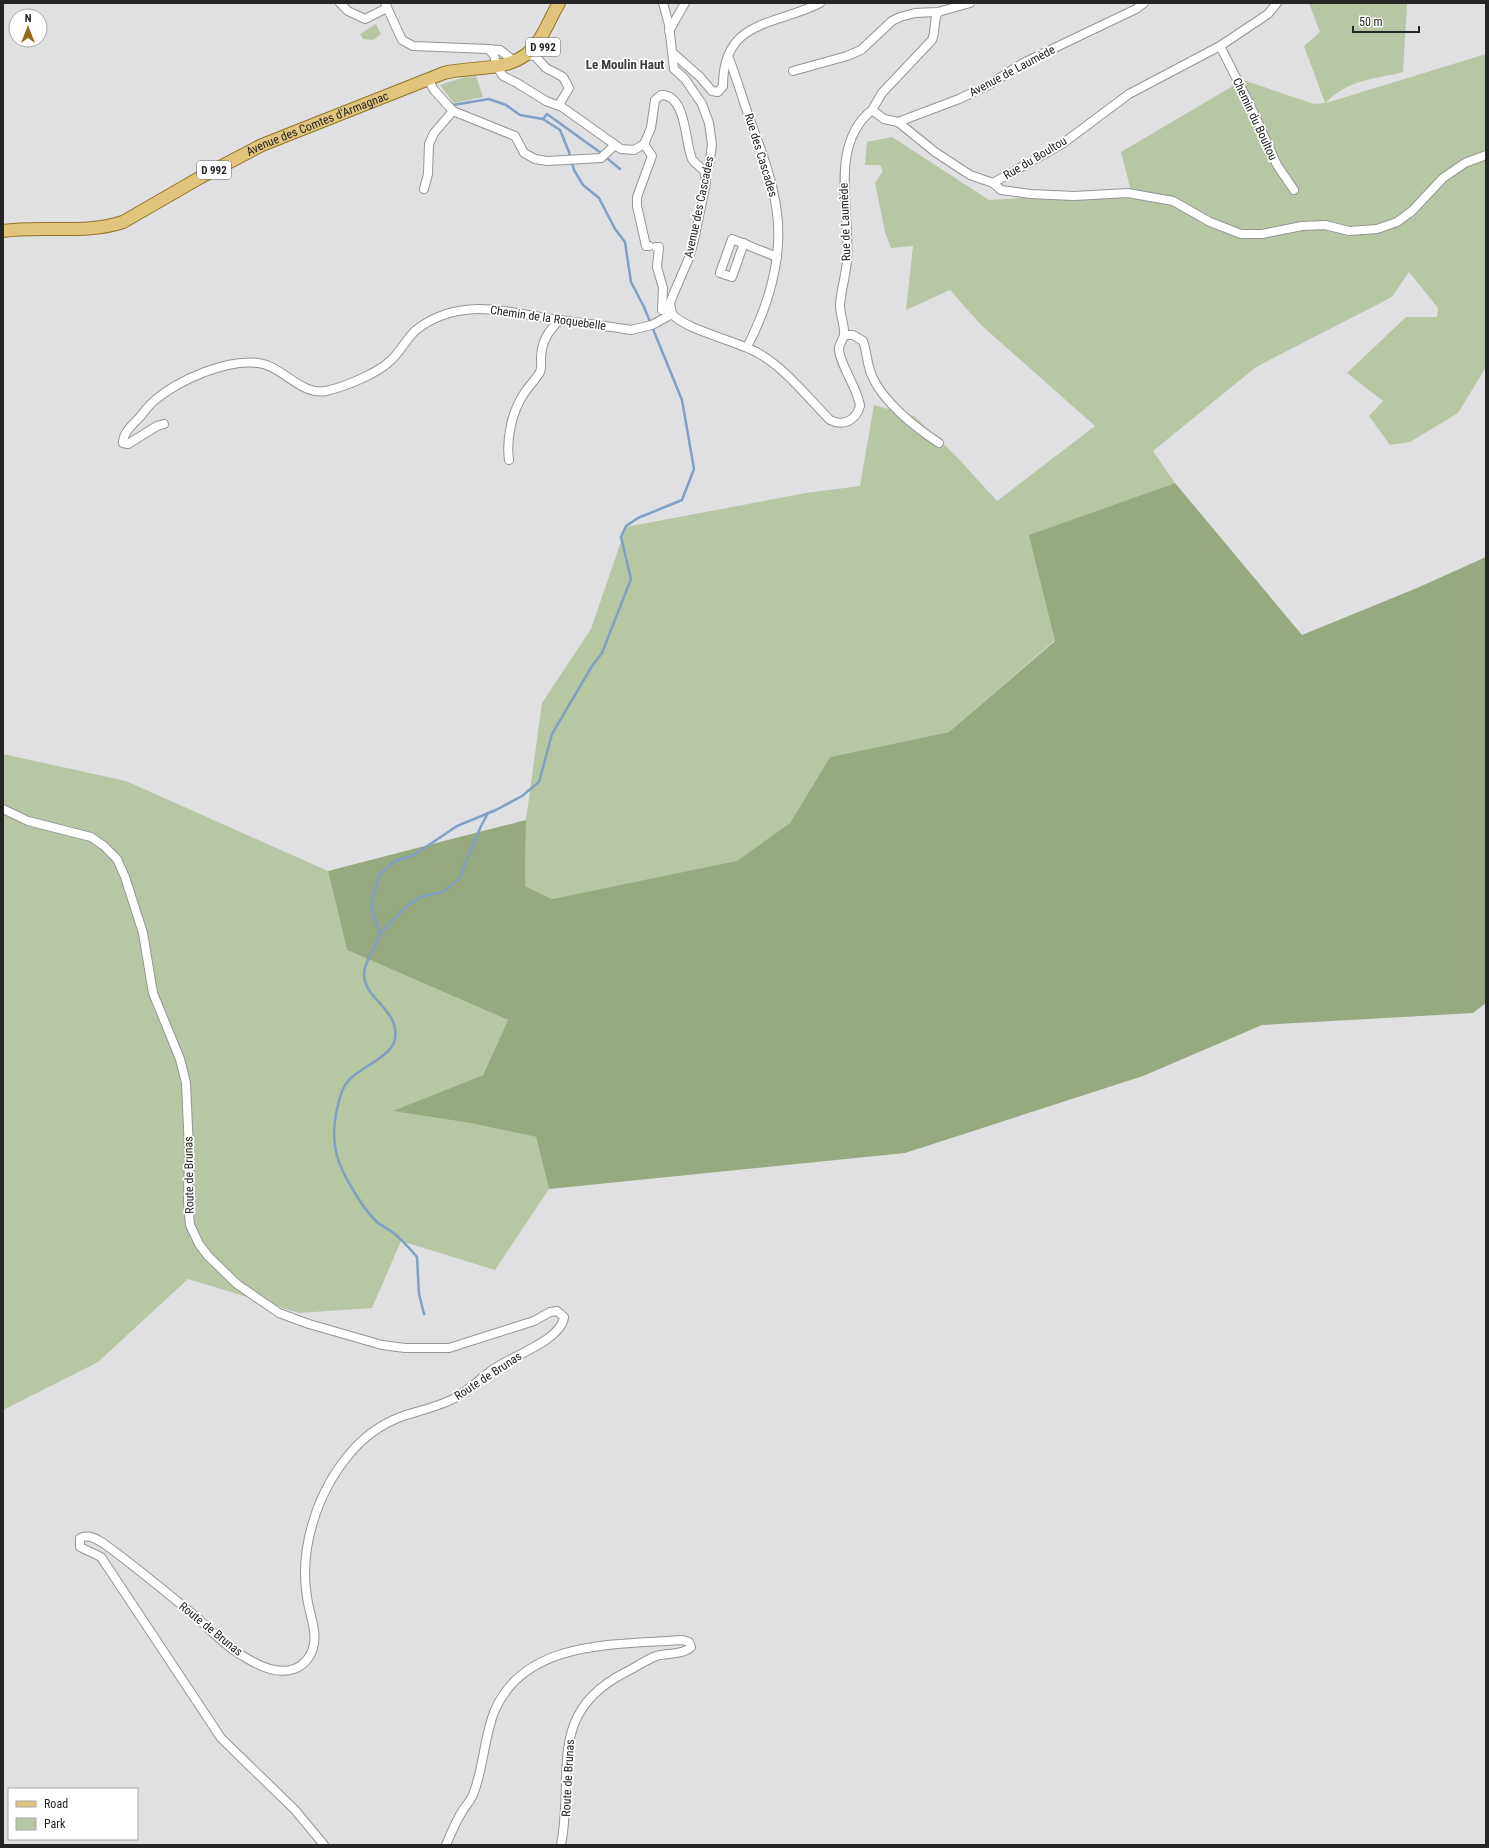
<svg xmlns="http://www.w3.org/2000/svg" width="1489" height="1848" viewBox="0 0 1489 1848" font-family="'Roboto Condensed',sans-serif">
  <rect width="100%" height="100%" fill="#e0e0e3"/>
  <g fill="#b7c6a3">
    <path d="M1309,3H1407L1403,72C1376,79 1346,80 1326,103L1486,54V367L1458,413L1410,442L1390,445L1369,416L1383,401L1347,373L1406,317H1437L1438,308L1409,272L1392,297L1256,367L1153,451L1175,483L1030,535L1055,640L949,732L830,757L790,823L736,862L552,899L525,886L526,820L542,703L591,629L626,527L806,493L860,486L874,405L914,416L956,456L997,501L1095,426L981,325L950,290L906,310L913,246L891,248L885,232L875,183L883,171L880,165H865L867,142L892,137L989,200L1131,191L1121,152L1243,80L1314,104L1325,103L1304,46L1320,32Z"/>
    <path d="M376,24L381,34L373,40L363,39L360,34Z"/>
    <path d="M476,76L483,97L454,103L440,85L465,77Z"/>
    <path d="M3,754L126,781L328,871L347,950L508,1020L483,1075L394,1111L470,1123L536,1137L549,1189L495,1270L401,1241L372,1308L299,1313L188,1279L98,1362L3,1410Z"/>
  </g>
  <path fill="#97a97e" d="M1175,483L1302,635L1417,588L1486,557V1003L1473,1013L1262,1025L1143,1076L905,1153L549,1189L536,1137L470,1123L393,1111L483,1075L508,1020L347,950L328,871L526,820L525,886L552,899L737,861L790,823L830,757L949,732L1055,641L1029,535Z"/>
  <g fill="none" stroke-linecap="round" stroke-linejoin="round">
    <g stroke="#80a0c4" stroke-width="2.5">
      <path d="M543,119L547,114L601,153"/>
      <path d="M608,159L620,169"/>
      <path d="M380,934L405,908L420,897L443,892L459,879L481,826L488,813"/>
      <path d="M424,1314L419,1294L417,1257C411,1250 404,1242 397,1236C391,1230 383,1227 377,1222C368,1214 361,1203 355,1193C338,1166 330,1146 336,1114C339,1101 341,1087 351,1078C362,1067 392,1056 395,1039C400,1009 363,999 364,973C365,960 376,947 380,934L372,912V898L380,874L395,861L414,855L457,826L496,810L522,796L539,782L552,734L592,666L602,653L631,579L621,537L626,526L638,518L682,500L694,469L682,400L644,307L631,282L625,242L615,229L599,198L583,185L574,170L569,152L560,130L543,119L520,115L506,105L489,99L453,105L451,103"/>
    </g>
    <defs>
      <g id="minor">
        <path d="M340,3L348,11L365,19L387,8"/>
        <path d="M385,3L402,40L413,46L488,49"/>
        <path d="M663,3L669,25L674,69L685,79L702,104L709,123L712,145L709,165L705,172L706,183L694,240L689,258L673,295L670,303L672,314C686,330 737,341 758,353C785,368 809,399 830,420C844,427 856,420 860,406C858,389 839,363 839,349C839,344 843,340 844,335C845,326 840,315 840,305C841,290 846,275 847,260C851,214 828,145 872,110"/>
        <path d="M938,12C933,21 936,31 932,40L882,93L872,110L884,119L898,122L935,152L970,175L993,183L1062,144L1129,94L1220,46L1268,14L1277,3"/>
        <path d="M669,31L685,3"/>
        <path d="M1220,46L1250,105L1277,165L1294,190"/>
        <path d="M673,53L700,77L712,91L718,92L723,86C723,19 775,26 820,3"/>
        <path d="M525,55L535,56L546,68L563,77L569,88L559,105"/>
        <path d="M728,56C736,76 742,97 749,117C760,147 773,180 777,213C783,258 768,307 747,347"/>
        <path d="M514,61L500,50L488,49L494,55L497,67L503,76L517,83L546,101L562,107L621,149L634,150L644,144L651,128L655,100L661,95C687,94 685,145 692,159C695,164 701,167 705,172"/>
        <path d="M793,71L847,56L861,50L892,21L900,17L915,13L938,12L970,3"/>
        <path d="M428,79L434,90L453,111L515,136L524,153L535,159L547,161L601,158L615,145"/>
        <path d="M898,122L959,99L987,86L1023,63L1136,9L1144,3"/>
        <path d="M644,144L652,156L637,197V206L646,246H649"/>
        <path d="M993,183L1001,190L1031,194L1074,196L1128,193L1173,201L1210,222L1241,234H1262L1302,226L1325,225L1349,231L1377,229L1397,222L1412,211L1443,178L1465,163L1486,155"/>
        <path d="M424,189L428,174L429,144L434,133L453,111"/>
        <path d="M744,243L732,277L720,273L732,239L777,257"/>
        <path d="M656,247H659L657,267L663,288L662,310L671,309"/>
        <path d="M844,335H853L863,341C867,352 867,365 872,376C883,402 916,428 939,443"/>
        <path d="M164,424L157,426L128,444L123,443C123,433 132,425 139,418C144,412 149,405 155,400C179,380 226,359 258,363C283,366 301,396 326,391C344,387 376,374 389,362C400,353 406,339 416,330C461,295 509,313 559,320C583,323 607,326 631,330L652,325L672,314"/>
        <path d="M509,460C506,438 512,411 525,392C529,386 536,379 540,372C542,368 541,361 541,357C542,341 548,331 560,320"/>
        <path d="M3,809L28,821L91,837L104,846L117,859L125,877L143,933L153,993L180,1059L186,1083L189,1150L188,1201L190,1225L199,1244L208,1256L237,1284L279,1313L309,1324L382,1345L405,1348H449L534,1321L550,1312L557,1311L564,1317C562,1340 510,1357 492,1370C477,1381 469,1391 451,1400C436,1407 419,1411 403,1416C381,1424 361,1439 347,1457C317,1494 299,1549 307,1597C309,1613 318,1633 313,1648C311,1657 303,1666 294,1669C277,1675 257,1665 243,1656C225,1646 210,1629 195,1616C165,1591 135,1566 103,1543C95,1538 88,1534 80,1538V1547L101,1557L221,1738L295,1810L324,1845"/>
        <path d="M446,1845C451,1833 456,1821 463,1810C467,1804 472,1799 474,1792C484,1766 484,1736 495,1710C526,1639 617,1645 682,1640L689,1642L691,1647C683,1655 667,1653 656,1656C646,1660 636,1667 626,1672C545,1713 575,1773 561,1845"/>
      </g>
      <g id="primary">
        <path id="s1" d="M3,231C43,225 84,235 123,222L201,177L262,145L444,73C475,65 516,74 537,43C546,31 551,16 559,3"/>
      </g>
    </defs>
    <use href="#minor" stroke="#959597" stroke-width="10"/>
    <use href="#primary" stroke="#937425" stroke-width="14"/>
    <use href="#minor" stroke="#fff" stroke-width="8"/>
    <use href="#primary" stroke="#e2c57c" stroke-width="12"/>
  </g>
  <g text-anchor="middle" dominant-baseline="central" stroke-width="3.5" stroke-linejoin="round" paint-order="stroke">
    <g fill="#fff" stroke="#666667" stroke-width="1">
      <rect x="526" y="38" width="34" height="18" rx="3"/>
      <rect x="197" y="161" width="34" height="18" rx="3"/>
    </g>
    <g font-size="11" font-weight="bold" fill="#252526">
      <text x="543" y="47">D 992</text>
      <text x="214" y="170">D 992</text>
    </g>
    <g font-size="12" fill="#252526" stroke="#fff">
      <text transform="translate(1012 71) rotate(-28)">Avenue de Laumède</text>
      <text transform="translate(1255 119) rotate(65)">Chemin du Boultou</text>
      <text stroke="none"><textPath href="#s1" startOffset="339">Avenue des Comtes d'Armagnac</textPath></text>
      <text transform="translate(761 155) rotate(73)">Rue des Cascades</text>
      <text transform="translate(1035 158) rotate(-31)">Rue du Boultou</text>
      <text transform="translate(699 207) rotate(-78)">Avenue des Cascades</text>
      <text transform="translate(845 222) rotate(-92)">Rue de Laumède</text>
      <text transform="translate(548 318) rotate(8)">Chemin de la Roquebelle</text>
      <text transform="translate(189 1175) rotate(-91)">Route de Brunas</text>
      <text transform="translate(488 1376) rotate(-33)">Route de Brunas</text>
      <text transform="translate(211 1629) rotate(39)">Route de Brunas</text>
      <text transform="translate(568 1778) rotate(-87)">Route de Brunas</text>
    </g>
    <g font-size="13" font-weight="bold" fill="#3c3b3e" stroke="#fff">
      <text x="625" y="64">Le Moulin Haut</text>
    </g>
  </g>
  <rect width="1489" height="1848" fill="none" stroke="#252526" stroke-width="8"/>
  <rect x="8" y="1788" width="130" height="52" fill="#ffffff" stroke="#a8a8a8"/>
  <rect x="16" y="1801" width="20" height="6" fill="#e2c57c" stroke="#a8a8a8"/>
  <text x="44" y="1808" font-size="12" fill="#252526">Road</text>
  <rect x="16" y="1818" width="20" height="12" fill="#b7c6a3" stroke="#a8a8a8"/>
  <text x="44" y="1828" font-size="12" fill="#252526">Park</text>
  <g transform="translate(28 28)"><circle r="19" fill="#ffffff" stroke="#a8a8a8"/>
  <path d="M0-3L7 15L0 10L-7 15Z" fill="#956a16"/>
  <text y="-6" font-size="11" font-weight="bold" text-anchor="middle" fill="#252526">N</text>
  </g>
  <path d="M1353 26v6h66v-6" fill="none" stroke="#252526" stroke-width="2"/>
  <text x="1359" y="26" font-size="12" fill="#252526" stroke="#ffffff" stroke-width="3" paint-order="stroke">50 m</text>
</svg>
